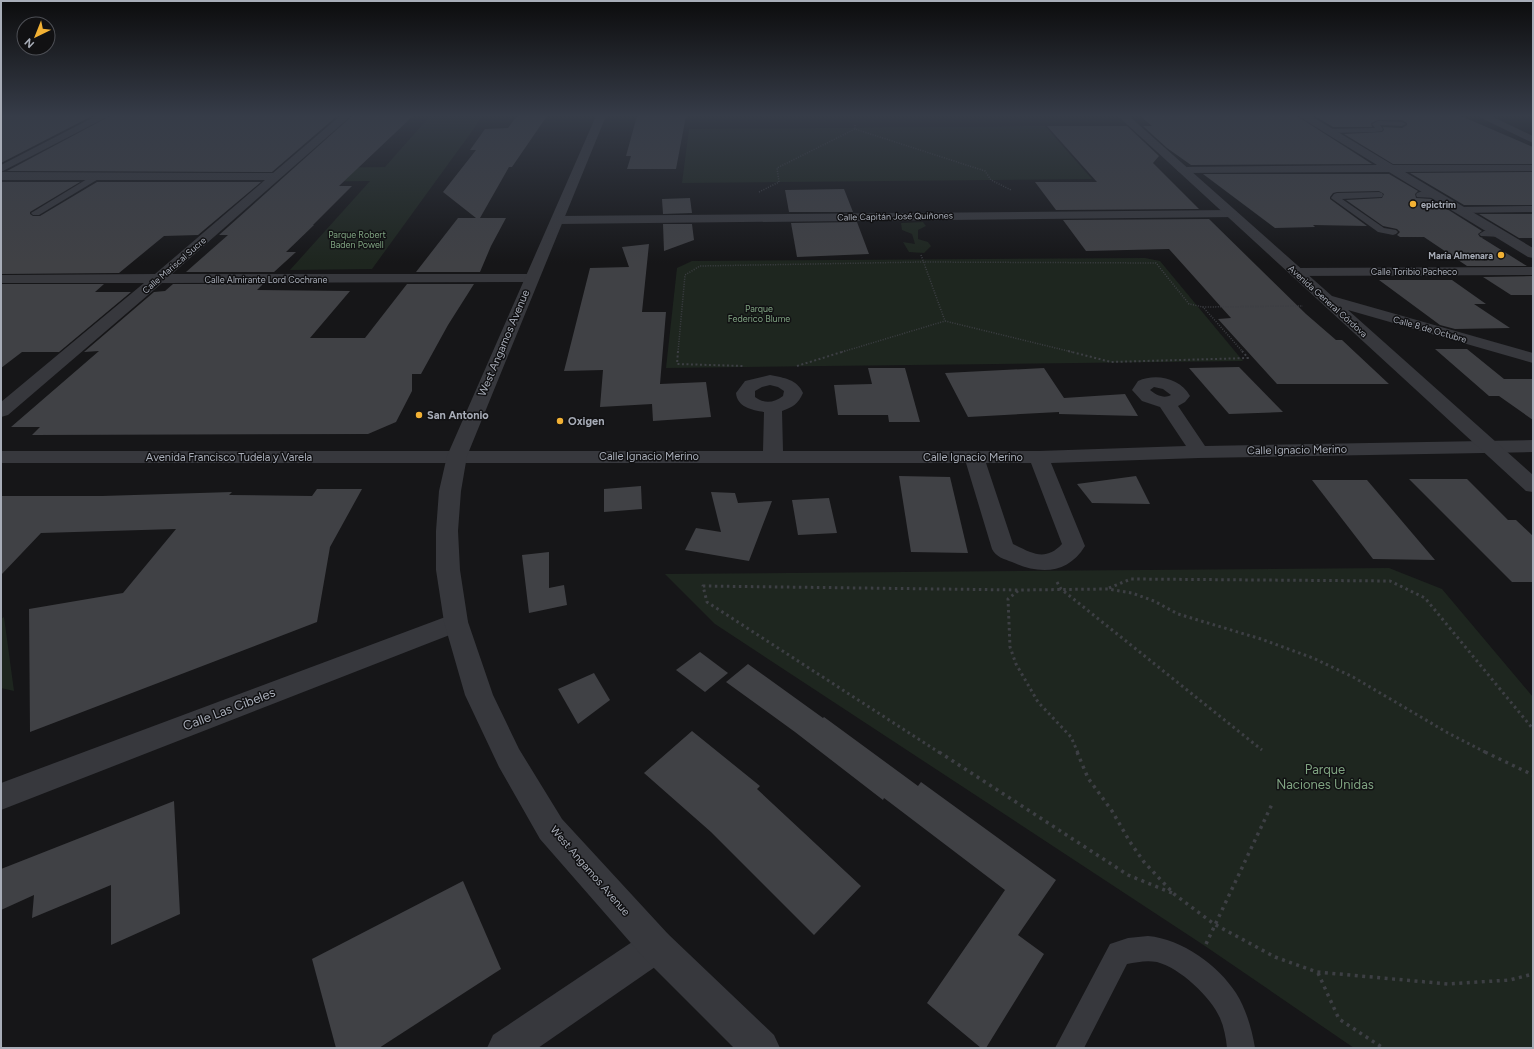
<svg xmlns="http://www.w3.org/2000/svg" width="1534" height="1049" viewBox="0 0 1534 1049" font-family="Figtree,sans-serif">
  <rect width="100%" height="100%" fill="#161618"/>
  <g fill="#1e261f">
    <path d="M430,116H483L372,269L290,270L370,181L293,182L308,168L385,167Z"/>
    <path d="M1045,126L1092,179L682,183L689,129Z"/>
    <path d="M923,222L926,226L918,230V239L928,242L931,246L924,253L909,252L903,242L915,244L912,234L902,230L901,223Z"/>
    <path d="M1145,258L1160,261L1243,361L666,368L677,268L692,261Z"/>
    <path d="M1389,568L1442,589L1533,697V1048H1354L1205,946L715,624L665,574Z"/>
    <path d="M4,617L14,691L1,688V619Z"/>
  </g>
  <g fill="#404145">
    <path d="M1,116H92L1,163Z"/>
    <path d="M110,116H337L272,172L7,171Z"/>
    <path d="M352,116H413L339,186H352L313,225H314L286,252H296L274,272H186L228,235H219Z"/>
    <path d="M517,116H547L512,167H509L480,218H506L491,246L480,272H416L458,218H476L443,192L476,150H470L485,129L508,128Z"/>
    <path d="M637,116H686L676,169H627L631,156H626Z"/>
    <path d="M1140,116H1297L1372,164L1191,165L1167,148L1143,126H1152Z"/>
    <path d="M1315,116H1461L1533,147V164H1393L1344,134L1382,132L1384,130L1383,127L1402,128L1407,125V123L1402,120H1378L1371,123L1372,127H1333Z"/>
    <path d="M1047,126H1127L1159,156L1153,163L1199,209L1056,210L1035,182H1097Z"/>
    <path d="M1533,172V205H1464L1410,173Z"/>
    <path d="M1203,174H1389L1418,191L1415,194L1416,198L1431,199L1482,231L1478,234L1480,237L1483,238H1482L1527,266H1467L1424,237H1400L1397,235L1400,232L1397,229L1383,226L1346,200L1382,198L1384,194L1379,191L1337,192L1333,193L1330,197V199L1367,226L1313,225L1315,227L1275,228Z"/>
    <path d="M1,182H80L30,212V214L33,216H40L97,182H261L198,235L164,236L119,273L1,274Z"/>
    <path d="M844,189L853,212H789L785,190Z"/>
    <path d="M690,198L692,213L663,214L662,199Z"/>
    <path d="M1479,214H1533V238H1519Z"/>
    <path d="M1209,219L1306,314L1336,340H1342L1389,384H1277L1218,319L1231,318L1169,249L1086,251L1063,220Z"/>
    <path d="M857,222L869,254L797,257L791,223Z"/>
    <path d="M663,224H692L694,240L664,251Z"/>
    <path d="M649,244L642,312H666L660,384L706,382L711,417L653,421L652,404L600,407L603,370L564,371L590,268L629,267L622,247Z"/>
    <path d="M1533,276V295H1511L1483,277Z"/>
    <path d="M1379,280H1452L1486,304H1474L1510,328L1455,329L1440,325Z"/>
    <path d="M1,284H104L95,292H131L59,352H22L1,368Z"/>
    <path d="M173,284H263L257,290L350,291L310,338H365L407,284H474L448,325L421,374H412V391L396,422L368,434L32,435L40,427H11L99,351L84,352L154,292L165,291Z"/>
    <path d="M1435,349H1467L1504,379H1533V420L1499,396H1489Z"/>
    <path d="M1239,367L1283,412L1229,414L1189,368Z"/>
    <path d="M868,368H905L920,422H889L888,415H838L834,385L872,384Z"/>
    <path d="M1044,368L1064,398L1125,394L1138,416L1059,414V412L968,417L945,373Z"/>
    <path d="M899,476L950,477L968,553L911,552Z"/>
    <path d="M1136,476L1150,504L1092,503L1077,484Z"/>
    <path d="M1409,479H1467L1508,520H1516L1533,536V582H1512Z"/>
    <path d="M1312,480H1367L1435,560L1373,559Z"/>
    <path d="M641,486L642,509L604,512V489Z"/>
    <path d="M317,489H362L330,547L317,622L30,732L29,609L123,593L176,529L41,533L1,575V496H102L232,492L229,495L312,496Z"/>
    <path d="M711,492L735,493L738,503L772,501L749,561L685,550L696,528L721,532Z"/>
    <path d="M829,498L837,533L798,535L792,500Z"/>
    <path d="M549,552V588L564,585L567,605L529,613L522,555Z"/>
    <path d="M700,652L728,673L705,692L676,670Z"/>
    <path d="M748,664L823,718L824,717L918,786L921,782L1056,880L1018,935L1044,954L986,1048H981L927,1003L1005,890L884,798L883,800L795,732L726,682Z"/>
    <path d="M594,673L610,700L578,724L558,689Z"/>
    <path d="M692,731L760,786L757,789L861,886L814,935L711,832L644,773Z"/>
    <path d="M174,801L180,914L111,945V885L32,918L34,895L1,910V869Z"/>
    <path d="M463,881L501,969L379,1048H336L312,959Z"/>
  </g>
  <g fill="none" stroke-linecap="round" stroke-linejoin="round">
    <g stroke="#3d3f44" stroke-width="1.5" stroke-dasharray="1 1.5" stroke-linecap="butt">
      <path d="M855,125V129L985,171L991,180L1011,190"/>
      <path d="M1387,144L1435,143"/>
      <path d="M759,192L779,182L777,168L855,129"/>
      <path d="M921,255L945,321"/>
      <path d="M678,352L685,275L700,266L922,262L1156,263L1189,304L1203,307"/>
      <path d="M842,352L945,321L1072,352"/>
      <path d="M1243,352L1203,307L1303,306"/>
    </g>
    <g stroke="#3d3f44" stroke-width="2" stroke-dasharray="2 2.5" stroke-linecap="butt">
      <path d="M678,351L677,364L744,366"/>
      <path d="M1068,351L1111,362L1248,358L1242,351"/>
      <path d="M797,366L845,351"/>
    </g>
    <g stroke="#3d3f44" stroke-width="3" stroke-dasharray="2.5 3.5" stroke-linecap="butt">
      <path d="M1057,582L1061,589L1262,750"/>
      <path d="M1109,588L1131,579L1390,581L1425,598L1533,729"/>
      <path d="M940,753L707,602L703,586L1019,590"/>
      <path d="M1078,753L1071,737L1038,702L1016,664L1010,647L1008,599L1019,590L1108,589L1132,593L1154,601L1178,614L1261,639L1313,658L1353,677L1448,733L1487,753"/>
    </g>
    <g stroke="#3d3f44" stroke-width="3.5" stroke-dasharray="3 4.5" stroke-linecap="butt">
      <path d="M939,752L1128,875L1172,893"/>
      <path d="M1077,752L1088,778L1112,811L1130,842L1144,862L1174,894L1214,924L1275,957L1317,972L1448,984L1510,980L1533,974"/>
      <path d="M1485,752L1533,775"/>
      <path d="M1206,944L1273,802"/>
      <path d="M1318,973L1339,1019L1383,1048"/>
    </g>
    <g fill="#37383d" fill-rule="evenodd">
      <path d="M1378,121L1402,122L1406,124L1402,126L1380,125L1383,129L1382,131L1375,132L1327,133L1323,131L1327,129L1375,128L1372,124Z"/>
      <path d="M97,173L100,174L101,176L100,178L39,215H33L31,213Z"/>
      <path d="M1379,192L1382,193L1383,195L1382,197L1342,199L1384,228L1396,230L1398,232L1396,234L1393,235L1378,232L1331,198L1334,194L1337,193Z"/>
      <path d="M1420,192H1435L1439,195L1435,198L1417,197L1416,195L1417,193Z"/>
      <path d="M1533,206V212L1460,213L1455,210L1460,207Z"/>
      <path d="M1484,231H1501L1506,234L1501,237L1481,236L1479,234Z"/>
      <path d="M1148,936C1182,939 1218,965 1236,993C1246,1009 1252,1029 1255,1048H1227C1226,1038 1224,1027 1220,1018C1211,997 1180,968 1157,962C1147,960 1137,962 1127,964L1084,1048H1055L1110,944L1128,938Z"/>
    </g>
    <g fill="#37383d" fill-rule="evenodd">
      <path d="M96,116H109L1,172V165Z"/>
      <path d="M340,116H351L172,274H531L536,275L538,278L536,281L531,282L162,283L8,415L1,417V402L144,283H1V275L155,274L265,180H1V172L273,173Z"/>
      <path d="M1298,116H1311L1393,165H1533V171L1405,172L1533,248V258L1528,257L1389,172L1183,173L1179,172L1177,170L1179,168L1183,167L1377,165Z"/>
      <path d="M1477,116H1491L1533,136V143Z"/>
      <path d="M1231,210L1236,211L1237,214L1236,217L558,224L553,223L552,220L553,217L558,216Z"/>
      <path d="M1533,267V275L1296,276L1291,275L1289,272L1291,269L1296,268Z"/>
      <path d="M770,375C784,378 797,379 803,393C798,404 793,407 782,411L783,451H1039L1186,446L1160,407L1142,401L1132,390L1138,381C1156,373 1180,378 1190,396L1185,402L1178,406L1205,446L1533,440V452L1199,458L1051,463L1085,546C1068,574 1040,575 1012,562C1004,559 996,557 992,549L966,463H1V451H763L764,412C752,410 737,407 736,393L745,381ZM770,385L778,387L784,391L783,396C774,403 764,404 755,397V391L762,387ZM1154,387L1163,389L1171,395C1164,399 1156,395 1150,390ZM986,463H1031L1062,544C1045,562 1032,553 1013,544Z"/>
      <path d="M456,613L465,615L468,622L465,629L1,810V783Z"/>
      <path d="M656,929L668,934L673,946L668,958L538,1048H487L493,1035L644,934Z"/>
    </g>
    <g fill="#37383d" fill-rule="evenodd">
      <path d="M596,116H606L467,456L461,491L458,531L460,570L468,622L493,695L519,749L562,819L668,934L774,1035L780,1048H734L644,958L540,839L499,767L465,695L444,622L436,570V531L439,491L447,456Z"/>
      <path d="M1118,116H1129L1332,296L1533,353V363L1348,310L1533,475V492L1526,491Z"/>
    </g>
  </g>
  <linearGradient id="sky" x2="0" y2="1"><stop stop-color="#0c0c0d"/><stop offset="0.44" stop-color="#363c48"/><stop offset="1" stop-color="#363c48" stop-opacity="0"/></linearGradient>
  <rect width="1534" height="263" fill="url(#sky)"/>
  <g fill="#f2b134" stroke="#111113" stroke-width="1.5">
    <circle cx="1413" cy="204" r="4"/>
    <circle cx="1501" cy="255" r="4"/>
    <circle cx="419" cy="415" r="4"/>
    <circle cx="560" cy="421" r="4"/>
  </g>
  <g text-anchor="middle" dominant-baseline="central" stroke-width="3" stroke-linejoin="round" paint-order="stroke">
    <g font-size="9" font-weight="bold" fill="#a8adb8" stroke="#111113" text-anchor="start">
      <text x="1421" y="204">epictrim</text>
      <text x="1493" y="255" text-anchor="end">María Almenara</text>
    </g>
    <g font-size="9" fill="#a8adb8" stroke="#111113">
      <text transform="translate(895 216) rotate(-1)">Calle Capitán José Quiñones</text>
      <text transform="translate(174 265) rotate(-41)">Calle Mariscal Sucre</text>
      <text x="1414" y="271">Calle Toribio Pacheco</text>
      <text x="266" y="279">Calle Almirante Lord Cochrane</text>
      <text transform="translate(1328 301) rotate(42)">Avenida General Córdova</text>
      <text transform="translate(1430 329) rotate(16)">Calle 8 de Octubre</text>
    </g>
    <g font-size="9" fill="#7fa381" stroke="#111113">
      <text x="357" y="234">Parque Robert<tspan x="357" dy="10">Baden Powell</tspan></text>
      <text x="759" y="308">Parque<tspan x="759" dy="10">Federico Blume</tspan></text>
    </g>
    <g font-size="11" fill="#a8adb8" stroke="#111113">
      <text transform="translate(504 343) rotate(-67)">West Angamos Avenue</text>
      <text transform="translate(1297 450) rotate(-1)">Calle Ignacio Merino</text>
      <text x="649" y="456">Calle Ignacio Merino</text>
      <text x="229" y="457">Avenida Francisco Tudela y Varela</text>
      <text x="973" y="457">Calle Ignacio Merino</text>
      <text transform="translate(590 871) rotate(49)">West Angamos Avenue</text>
    </g>
    <g font-size="11" font-weight="bold" fill="#a8adb8" stroke="#111113" text-anchor="start">
      <text x="427" y="415">San Antonio</text>
      <text x="568" y="421">Oxigen</text>
    </g>
    <g font-size="13" fill="#a8adb8" stroke="#111113">
      <text transform="translate(229 709) rotate(-21)">Calle Las Cibeles</text>
    </g>
    <g font-size="13" fill="#7fa381" stroke="#111113">
      <text x="1325" y="769">Parque<tspan x="1325" dy="15">Naciones Unidas</tspan></text>
    </g>
  </g>
  <rect width="1534" height="1049" fill="none" stroke="#a8adb8" stroke-width="4"/>
  <g transform="translate(36 36) rotate(223)"><circle r="19" fill="#111113" stroke="#4d4f55"/>
  <path d="M0-3L7 15L0 10L-7 15Z" fill="#f2b134"/>
  <text y="-6" font-size="11" font-weight="bold" text-anchor="middle" fill="#a8adb8">N</text>
  </g>
</svg>
